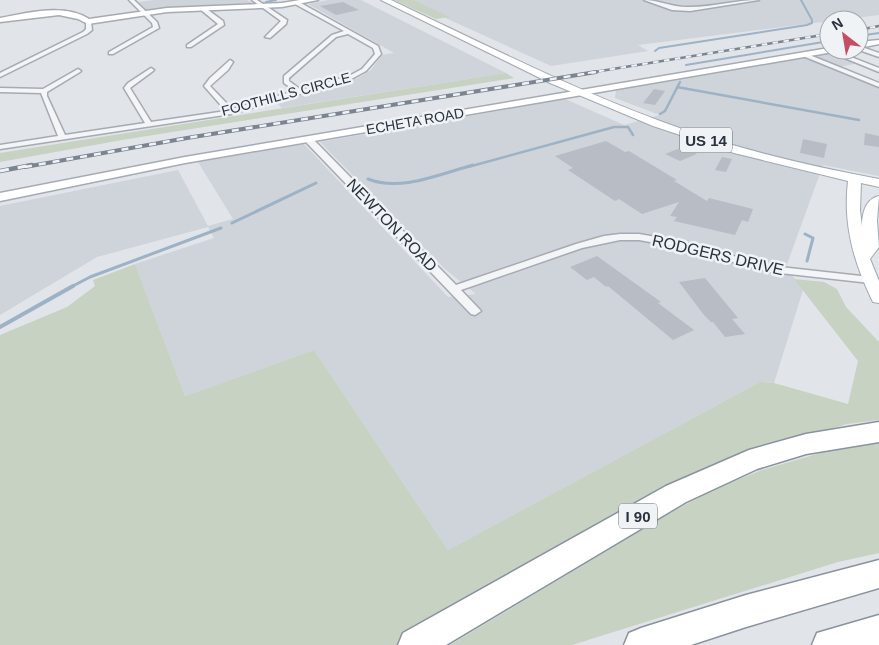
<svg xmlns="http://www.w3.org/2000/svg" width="879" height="645" viewBox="0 0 879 645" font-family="Helvetica,sans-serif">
  <rect width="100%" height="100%" fill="#e1e4e9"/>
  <g fill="#cfd3da">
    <path d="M154,0H247L252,3L151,10H146L139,2Z"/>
    <path d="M328,0H361L506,73L282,108L276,102L358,78L371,70L382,55L394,53L308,4Z"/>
    <path d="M406,0H879V15L638,45L648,51L551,66Z"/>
    <path d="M830,53L858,63L834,68L879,87V176L823,165L786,267L803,290L774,383L760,382L448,550L314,350L185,396L135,264L214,238L208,227L97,257L0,315V206L178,170L208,226L233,219L198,162L303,143L448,297L476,294L445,269L320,142L565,99L624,125L660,115L615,98L616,90Z"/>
  </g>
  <g fill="#c7d2c3">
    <path d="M394,0H413L450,17L436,19Z"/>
    <path d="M506,73L514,78L122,140L0,162V153Z"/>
    <path d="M135,264L185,396L314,350L448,550L760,382L774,383L848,404L858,361L794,279L824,282L837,289L846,307L879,342V420L847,424L743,456L401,645H0V335L67,307L95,286L93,280Z"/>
    <path d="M879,440V553L838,562L572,645H450L663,517L714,489L762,470L841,447Z"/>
  </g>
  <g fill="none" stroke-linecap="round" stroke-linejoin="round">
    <g stroke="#9eb2c6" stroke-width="2">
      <path d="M266,2L276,0"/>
      <path d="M859,36L879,33"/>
      <path d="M655,51L659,48L807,25L812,23V20L801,0"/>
      <path d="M686,65L829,41"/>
    </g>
    <g stroke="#9eb2c6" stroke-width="2.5">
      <path d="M677,87L859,120"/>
      <path d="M660,114L665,111L680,82"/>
      <path d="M468,167L614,127H628L633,135"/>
    </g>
    <g stroke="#9eb2c6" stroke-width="3">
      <path d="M368,179C401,192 440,174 473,165"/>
      <path d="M232,223L316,183"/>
      <path d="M805,234L813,238L807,261"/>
      <path d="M71,287L90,277L221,228"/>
    </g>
    <path stroke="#9eb2c6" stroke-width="4" d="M0,327L73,286"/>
  </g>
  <g fill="#b8bdc5">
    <path d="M343,2L359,10L336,15L320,6Z"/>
    <path d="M654,89L665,91L655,105L643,103Z"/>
    <path d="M865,133L879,136V147L864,145Z"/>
    <path d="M803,139L827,144L824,158L800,153Z"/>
    <path d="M606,141L625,152L629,151L677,180L674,181L707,201L709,198L753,209L748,222L742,220L735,235L674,221L677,217L670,216L679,202L642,214L619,199L615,201L568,170L573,168L555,156Z"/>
    <path d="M683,147L697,154L680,161L665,154Z"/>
    <path d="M722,157L732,159L726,172L715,170Z"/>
    <path d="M597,256L661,302L658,303L694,330L673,340L608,286L606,287L594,277L587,280L570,267Z"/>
    <path d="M705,278L738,318L732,319L745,334L725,337L713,322H711L704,315L679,282Z"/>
  </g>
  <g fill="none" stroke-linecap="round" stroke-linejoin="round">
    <defs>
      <g id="street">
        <path d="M129,0H134L157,22L159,28L113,54H109V52L153,27L152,23Z"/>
        <path d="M252,0H257L287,20L286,24L270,38L265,37L281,21Z"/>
        <path d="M644,0C659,0 673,8 690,7C713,7 736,0 759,0L690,11L672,10Z"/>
        <path d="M295,2H299L378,46L381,54L366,71L353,78L231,114L0,149V145L58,136L41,93L0,92V88L43,89L78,69L81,71L80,72L47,92V96L65,135L145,123L124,88L128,83L151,68L154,70L153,71L130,88L151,122L226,111L204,86L210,78L230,60L233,62L228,70L210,86L232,109L295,91L284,83V76L332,35L344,31L295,4ZM348,34L373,48L375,54L362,69L349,76L301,90L289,81V78L336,37Z"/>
        <path d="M200,7H204L223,21L224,25L191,47H187V45L218,24L200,9Z"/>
        <path d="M86,21L91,22L92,30L87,34L0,77V73L83,32L86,29Z"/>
        <path d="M859,46L879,53V57L859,50Z"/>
        <path d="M829,48V50H833L879,68V72L825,50Z"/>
        <path d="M803,54H807L879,83V87L803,56Z"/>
        <path d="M305,137H311L456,285L576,244L604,236L620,234H639L673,240L771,266L870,277L875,280L870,283L771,272L672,246L639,240H620L582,248L461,290L481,311L475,315L471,314L305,141Z"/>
      </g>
      <g id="secondary">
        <path d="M300,0H318L282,7L167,12L88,24L78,19L59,15L0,22V18C28,13 64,3 89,19L167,8L282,3Z"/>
        <path d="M879,40V44L859,48V42Z"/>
        <path d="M829,48V50H834L833,52L185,163L0,201V193L185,157Z"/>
      </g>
      <path id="primary" d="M381,0H391C480,42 568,87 660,121C731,148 805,165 879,179V187L861,183L860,210L862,227C862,214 865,199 879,196L877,221L879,247L870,259L879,281V303L873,302L871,298C853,260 843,223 848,181L734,153L653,126L550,83Z"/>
      <g id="highway">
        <path d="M879,422V442L806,454L757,469L686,502L446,645H398L403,633L666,486L749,450L806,434Z"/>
        <path d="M879,560V588L746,627L691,645H624L629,633L641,628L746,595Z"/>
        <path d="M879,615V645H812L817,633Z"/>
      </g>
    </defs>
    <use href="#street" stroke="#a6abb3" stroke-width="3"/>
    <use href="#secondary" stroke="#a6abb3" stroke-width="3"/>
    <use href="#primary" stroke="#a1a9b3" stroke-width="2"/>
    <use href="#highway" stroke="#89929e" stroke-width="3"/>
    <use href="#street" fill="#f3f5f7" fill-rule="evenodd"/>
    <use href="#secondary" fill="#fff" fill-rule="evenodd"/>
    <use href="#primary" fill="#fff" fill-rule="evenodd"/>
    <use href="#highway" fill="#fff" fill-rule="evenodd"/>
    <defs>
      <g id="rail-far2">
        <path d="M859,30L879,26"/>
        <path d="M588,73L829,34"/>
      </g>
      <path id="rail-far1" d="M25,167L187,138L596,72"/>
      <path id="rail" d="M0,171L32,165"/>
    </defs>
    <use href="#rail-far2" stroke="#7b8491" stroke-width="2.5"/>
    <use href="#rail-far1" stroke="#7b8491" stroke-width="4"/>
    <use href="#rail" stroke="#7b8491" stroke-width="4.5"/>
    <use href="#rail-far2" stroke="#f0f3f6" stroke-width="2" stroke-dasharray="5.5" stroke-linecap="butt"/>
    <use href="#rail-far1" stroke="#f0f3f6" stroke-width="2.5" stroke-dasharray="7" stroke-linecap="butt"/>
    <use href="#rail" stroke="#f0f3f6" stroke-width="3" stroke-dasharray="9" stroke-linecap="butt"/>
  </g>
  <g text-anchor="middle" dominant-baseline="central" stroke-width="5" stroke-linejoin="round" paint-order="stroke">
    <g font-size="14" fill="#2a323f" stroke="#f0f3f6">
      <text transform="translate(286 94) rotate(-15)">FOOTHILLS CIRCLE</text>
      <text transform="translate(415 121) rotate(-10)">ECHETA ROAD</text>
    </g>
    <g fill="#f0f3f6" stroke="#656c76" stroke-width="1">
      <rect x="680" y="127.5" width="52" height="25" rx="4"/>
      <rect x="619" y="503.5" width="38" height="25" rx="4"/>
    </g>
    <g font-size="15" font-weight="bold" fill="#2a323f">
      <text x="706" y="140">US 14</text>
      <text x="638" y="516">I 90</text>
    </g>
    <g font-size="16" fill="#2a323f" stroke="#f0f3f6">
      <text transform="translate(392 225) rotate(46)">NEWTON ROAD</text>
      <text transform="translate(718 255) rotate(13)">RODGERS DRIVE</text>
    </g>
  </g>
  <g transform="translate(844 35) rotate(329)"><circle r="24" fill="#f0f3f6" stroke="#a1a6ad"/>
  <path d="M0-4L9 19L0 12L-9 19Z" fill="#c54f62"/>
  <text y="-8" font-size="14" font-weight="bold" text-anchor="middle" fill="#2a323f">N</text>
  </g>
</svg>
